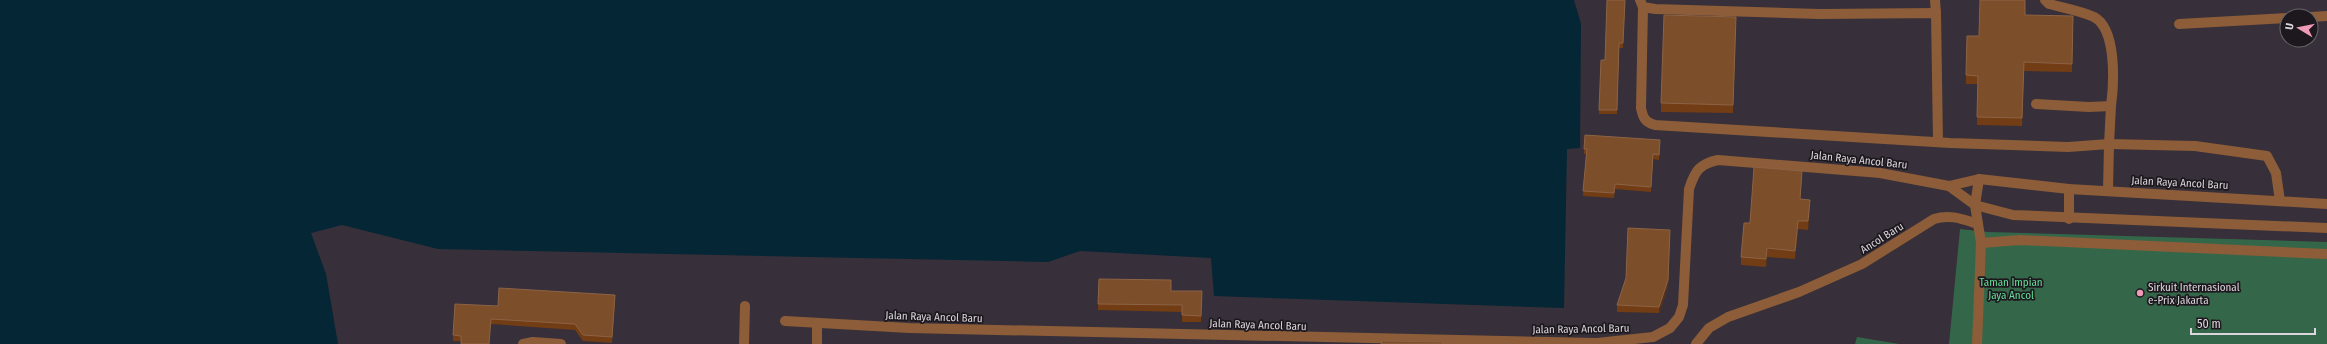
<svg xmlns="http://www.w3.org/2000/svg" width="2327" height="344" viewBox="0 0 2327 344" font-family="'Fira Sans Condensed',sans-serif">
  <rect width="100%" height="100%" fill="#372f39"/>
  <g fill="#346749">
    <path d="M1960,229L1988,232L2327,242V344H1949Z"/>
    <path d="M1857,337L1899,344H1855Z"/>
  </g>
  <path fill="#042635" d="M0,0H1574L1581,24L1580,148L1567,149L1564,308L1214,296L1211,258L1080,251L1048,262L438,249L342,225L311,233L326,274L338,344H0Z"/>
  <g fill="none" stroke-linecap="round" stroke-linejoin="round">
    <g stroke="#8c5d38" stroke-width="10">
      <path d="M1640,0L1643,7L1655,9L1820,14L1936,13L1938,142"/>
      <path d="M1935,0L1936,13"/>
      <path d="M1643,7L1641,108C1643,118 1645,122 1655,125L1950,143L2068,147L2109,144L2108,191"/>
      <path d="M2311,17L2327,16"/>
      <path d="M2179,24L2287,18"/>
      <path d="M2036,104L2089,107L2111,106C2114,84 2117,29 2094,17C2081,11 2064,8 2049,4L2045,0"/>
      <path d="M2111,106L2109,144L2195,146L2267,156L2276,173L2280,201"/>
      <path d="M1949,186L1975,205L2013,215L2327,228"/>
      <path d="M2069,219V189"/>
      <path d="M1981,243L2020,240L2327,254"/>
      <path d="M785,321L909,328L1597,343L1653,337L1670,328L1679,317L1683,305L1689,189C1695,171 1699,164 1718,160L1880,173L1949,186L1979,179L2069,189L2327,204"/>
      <path d="M523,344L533,342L561,344"/>
      <path d="M744,344L745,306"/>
      <path d="M817,344V324"/>
      <path d="M1696,344L1709,328L1728,317L1799,292L1862,264L1934,219C1950,214 1962,219 1978,224"/>
      <path d="M1977,344L1981,243L1975,205L1979,179"/>
    </g>
  </g>
  <g fill="#723d14">
    <path d="M1625,0L1623,48H1619L1617,114H1599L1601,60H1605Z"/>
    <path d="M2025,15L2073,16L2072,72L2024,71L2022,126L1977,125L1978,84H1966V75L1979,36Z"/>
    <path d="M1736,25L1733,113L1661,112V103Z"/>
    <path d="M1660,145L1659,160L1653,159L1651,192L1615,189L1614,198L1583,196L1586,154H1584V149Z"/>
    <path d="M1802,179L1800,199L1810,209L1808,230L1798,229L1795,259L1767,257L1766,267L1741,265V257L1750,223Z"/>
    <path d="M1670,237L1668,287L1659,313L1617,312V305Z"/>
    <path d="M1099,279L1171,291H1202L1201,322H1182V312L1098,310Z"/>
    <path d="M615,301L612,343L583,341L575,330L491,324L461,341H453V335L498,306Z"/>
  </g>
  <g fill="#56311a">
    <path d="M1802,171V179L1800,208V199Z"/>
    <path d="M1810,200V209L1808,230V221Z"/>
    <path d="M1798,221V229L1795,259V251Z"/>
    <path d="M1670,237L1668,287L1659,313V307Z"/>
    <path d="M1767,248V257L1766,267V259Z"/>
  </g>
  <g fill="#7d4e2a" stroke="#8c6346">
    <path d="M1607,0H1625L1623,43H1619L1617,110H1599L1601,60H1605Z"/>
    <path d="M1980,0H2025V15L2073,16L2072,64L2024,62L2022,118L1977,117L1978,76L1966,75L1967,36H1979Z"/>
    <path d="M1664,15L1736,17L1733,105L1661,103Z"/>
    <path d="M1585,135L1660,140L1659,155L1653,154L1651,187L1615,184L1614,193L1583,191L1587,149H1584Z"/>
    <path d="M1754,167L1802,171L1800,199L1810,200L1808,221H1798L1795,251L1767,248L1766,259L1741,257L1744,223H1750Z"/>
    <path d="M1628,228L1670,230L1668,280L1659,307L1617,305L1626,278Z"/>
    <path d="M1099,279L1171,280V291H1202L1201,316L1182,315V305L1098,304Z"/>
    <path d="M499,288L615,295L612,337L583,335L575,324L491,319L489,344H461V336L453,335L455,304L498,306Z"/>
    <path d="M1382,341L1443,342L1442,344H1381Z"/>
  </g>
  <circle fill="#ef9ab7" stroke="#1c181d" stroke-width="1.5" cx="2140" cy="293" r="4"/>
  <g text-anchor="middle" dominant-baseline="central" stroke-width="3.5" stroke-linejoin="round" paint-order="stroke">
    <g font-size="11" fill="#dbd5dc" stroke="#1c181d">
      <text transform="translate(1859 160) rotate(6)">Jalan Raya Ancol Baru</text>
      <text transform="translate(2180 183) rotate(3)">Jalan Raya Ancol Baru</text>
      <text transform="translate(1882 238) rotate(-32)">Ancol Baru</text>
      <text transform="translate(934 317) rotate(2)">Jalan Raya Ancol Baru</text>
      <text transform="translate(1258 325) rotate(2)">Jalan Raya Ancol Baru</text>
      <text transform="translate(1581 329) rotate(-1)">Jalan Raya Ancol Baru</text>
    </g>
    <g font-size="11" fill="#64de99" stroke="#1c181d">
      <text x="2011" y="282">Taman Impian<tspan x="2011" dy="13">Jaya Ancol</tspan></text>
    </g>
    <g font-size="11" fill="#dbd5dc" stroke="#1c181d" text-anchor="start">
      <text x="2148" y="287">Sirkuit Internasional<tspan x="2148" dy="13">e-Prix Jakarta</tspan></text>
    </g>
  </g>
  <g transform="translate(2299 28) rotate(280)"><circle r="19" fill="#1c181d" stroke="#686469"/>
  <path d="M0-3L7 15L0 10L-7 15Z" fill="#ef9ab7"/>
  <text y="-6" font-size="11" font-weight="bold" text-anchor="middle" fill="#dbd5dc">U</text>
  </g>
  <path d="M2191 328v6h124v-6" fill="none" stroke="#dbd5dc" stroke-width="2"/>
  <text x="2197" y="328" font-size="12" fill="#dbd5dc" stroke="#1c181d" stroke-width="3" paint-order="stroke">50 m</text>
</svg>
